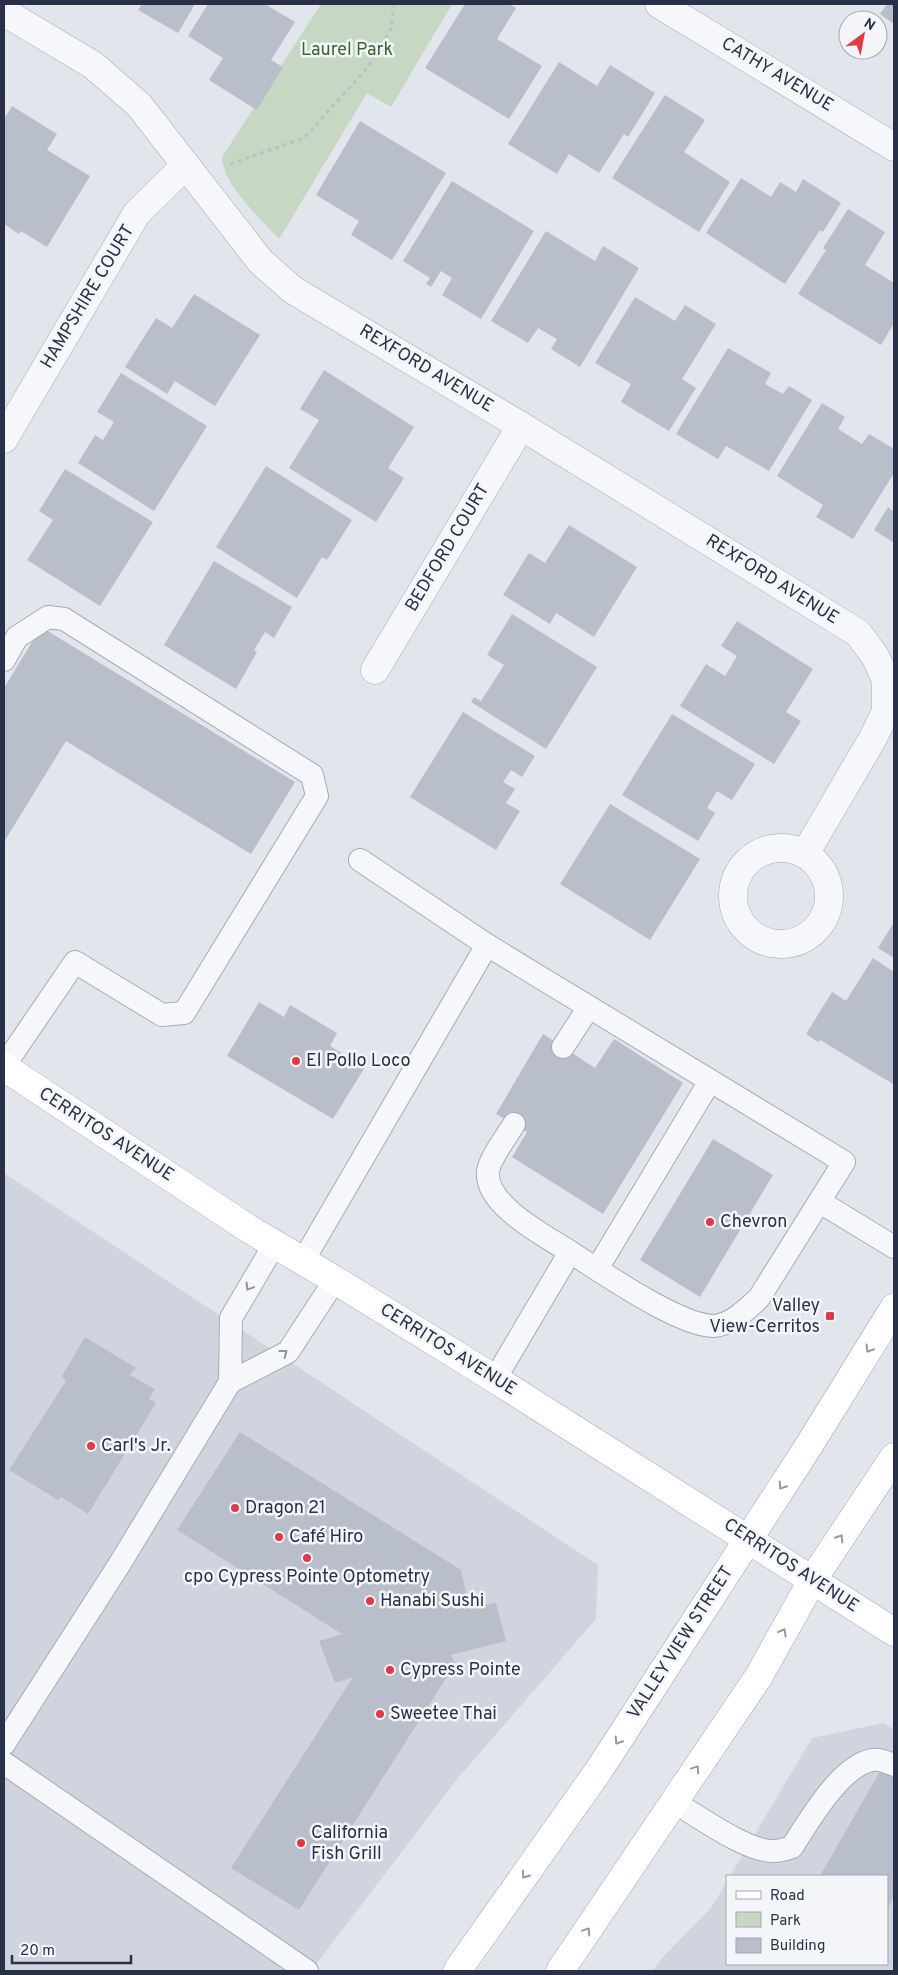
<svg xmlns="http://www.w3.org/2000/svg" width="898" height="1975" viewBox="0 0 898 1975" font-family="Overpass,sans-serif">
  <rect width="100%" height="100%" fill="#e2e5ec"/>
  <g fill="#d0d4de">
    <path d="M4,1173L598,1565L596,1619L458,1778L311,1971H4Z"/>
    <path d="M883,1723L894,1730V1971H653L661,1959L711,1908L727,1882V1964H887V1876H730L812,1738Z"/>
  </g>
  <path fill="#c6d7c3" d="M321,4H452L391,107L367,93L279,239C261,219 223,185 222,157Z"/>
  <g fill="#b9becb">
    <path d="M142,4H195L178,33L138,10Z"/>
    <path d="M208,4H265L295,22L271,60L283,67L257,110L209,80L223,58L188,36Z"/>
    <path d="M465,4H509L516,8L497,39L542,66L509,119L425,68Z"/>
    <path d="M887,4H894V24L880,14Z"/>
    <path d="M559,62L597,86L610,65L655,93L628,137L624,134L599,173L569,154L557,174L508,144Z"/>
    <path d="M665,95L705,120L684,152L730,182L699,232L612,178Z"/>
    <path d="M12,106L57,134L47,150L90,176L47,247L21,231L19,234L4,224V119Z"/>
    <path d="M360,121L446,173L392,260L351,235L359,221L316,195Z"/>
    <path d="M741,178L771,197L780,182L796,192L803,179L841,203L823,232L820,230L785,284L706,233Z"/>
    <path d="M452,181L534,231L481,319L442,295L452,278L441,271L431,287L426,284L430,278L403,261Z"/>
    <path d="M848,209L885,232L865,265L894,283V323L881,345L798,294L826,250L823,248Z"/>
    <path d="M546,231L595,261L603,246L639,268L580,367L551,349L557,339L538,328L528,343L491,321Z"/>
    <path d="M194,294L260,335L215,406L175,381L167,394L125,367L156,318L172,328Z"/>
    <path d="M635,297L675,321L685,305L716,324L682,379L696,388L669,431L621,402L631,384L595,363Z"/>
    <path d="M728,348L771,373L765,384L783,394L789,386L812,400L769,471L726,446L718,459L676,434Z"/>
    <path d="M324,370L414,427L388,468L404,478L376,522L289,468L319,420L300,409Z"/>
    <path d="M121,373L207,426L154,511L78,463L95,435L103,440L114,422L97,412Z"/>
    <path d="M822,403L845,417L838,429L862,444L869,434L894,449V473L853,539L816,517L823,505L777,476Z"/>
    <path d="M266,466L352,520L327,560L322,557L297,598L216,547Z"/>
    <path d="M65,469L153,522L100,606L27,560L53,520L39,511Z"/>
    <path d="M888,507L894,512V543L874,530Z"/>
    <path d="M569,525L637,567L594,637L556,613L550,624L503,595L529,553L545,563Z"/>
    <path d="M214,561L292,607L274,638L265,632L254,650L257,652L236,689L164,645Z"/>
    <path d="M512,614L597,667L546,749L471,702L474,697L481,701L504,665L487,655Z"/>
    <path d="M737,621L813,669L786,712L801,721L774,764L680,706L706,664L725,676L737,656L721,646Z"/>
    <path d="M41,627L295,782L251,854L66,741L4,842V688Z"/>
    <path d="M463,712L535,756L522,777L511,770L503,782L515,789L506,803L520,811L496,850L410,797Z"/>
    <path d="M672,714L755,764L732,800L717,791L707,808L715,813L698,841L622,795Z"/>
    <path d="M610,804L700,859L650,940L560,884Z"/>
    <path d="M894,922V958L878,948Z"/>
    <path d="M873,958L894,972V1082L893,1084L820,1040L818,1042L806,1034L832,992L846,1001Z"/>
    <path d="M259,1002L284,1017L290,1005L337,1033L330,1046L365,1067L333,1119L227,1056Z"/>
    <path d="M543,1034L595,1068L614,1039L683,1083L603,1214L512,1157L527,1132L496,1114Z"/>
    <path d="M713,1139L773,1175L700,1297L640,1260Z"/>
    <path d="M85,1337L136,1368L130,1375L155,1389L149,1399L156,1403L88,1514L61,1497L58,1500L9,1470L66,1381L62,1376Z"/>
    <path d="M240,1432L461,1570L469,1607L496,1603L506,1641L451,1655L455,1664L299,1910L231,1868L353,1677L335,1683L319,1641L342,1634L177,1530Z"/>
    <path d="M882,1768L894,1776V1896L887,1909V1876H820Z"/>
  </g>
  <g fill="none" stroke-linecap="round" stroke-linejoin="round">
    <defs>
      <g id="lane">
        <path d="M4,660L17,637L48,617L64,619L312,775L317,796L184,1013L162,1015L75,962L4,1066"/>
        <path d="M360,860L487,945L844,1162L759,1298C747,1309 731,1325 714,1326C679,1326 602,1272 570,1252L495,1379"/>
        <path d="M563,1047L589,1007"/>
        <path d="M514,1124C507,1136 490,1158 488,1171C484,1205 546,1236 570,1252"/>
        <path d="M820,1202L894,1247"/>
        <path d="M274,1245L231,1318L230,1382L288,1352L335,1280"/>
        <path d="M303,1261L487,945"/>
        <path d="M597,1269L710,1081"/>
        <path d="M4,1744L119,1565L230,1382"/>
        <path d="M4,1763L307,1971"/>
        <path d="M674,1802C698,1816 747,1852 774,1851C780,1851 786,1849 792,1847C809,1821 840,1766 872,1760C880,1759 887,1762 894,1765"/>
      </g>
      <g id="street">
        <path d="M659,4L894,147"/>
        <path d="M4,12L93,65L139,105L261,262L293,290L521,426L858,633L875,656L886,680V711L873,738L805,854"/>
        <path d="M4,439L137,213L186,165"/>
        <path d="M375,670L521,426"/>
        <circle cx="781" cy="896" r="48"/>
      </g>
      <path id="secondary" d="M4,1067L249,1229L335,1280L495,1379L894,1632"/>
      <g id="primary">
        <path d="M457,1971L599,1770L808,1447L894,1308"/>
        <path d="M560,1971L759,1676L813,1579L894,1457"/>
      </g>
    </defs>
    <use href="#lane" stroke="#a6abb7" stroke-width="24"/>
    <use href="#street" stroke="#a6abb7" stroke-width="29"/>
    <use href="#secondary" stroke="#a6abb7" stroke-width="29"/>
    <use href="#primary" stroke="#a0a8b9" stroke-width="29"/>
    <path stroke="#bcc0c8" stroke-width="3" stroke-dasharray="4 4" stroke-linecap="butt" d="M230,164L304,138L368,67L391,29L394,4"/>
    <use href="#lane" stroke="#f6f7fa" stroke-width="22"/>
    <use href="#street" stroke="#f6f7fa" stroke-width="28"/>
    <use href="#secondary" stroke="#fff" stroke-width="28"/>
    <use href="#primary" stroke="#fff" stroke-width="28"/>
  </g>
  <defs><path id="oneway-chevron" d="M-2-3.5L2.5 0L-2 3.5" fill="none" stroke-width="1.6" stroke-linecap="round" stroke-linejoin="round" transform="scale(1.25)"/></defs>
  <g stroke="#8f94a0">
    <use href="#oneway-chevron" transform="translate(249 1287) rotate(121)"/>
    <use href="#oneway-chevron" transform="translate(284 1353) rotate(-37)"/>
  </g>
  <g stroke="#9498a3">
    <use href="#oneway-chevron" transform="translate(869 1349) rotate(122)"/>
    <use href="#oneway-chevron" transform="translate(782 1486) rotate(123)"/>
    <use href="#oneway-chevron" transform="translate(840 1538) rotate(-57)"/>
    <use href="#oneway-chevron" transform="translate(783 1632) rotate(-61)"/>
    <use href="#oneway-chevron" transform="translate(618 1741) rotate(123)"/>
    <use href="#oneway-chevron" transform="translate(696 1769) rotate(-56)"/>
    <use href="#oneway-chevron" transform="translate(525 1875) rotate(125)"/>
    <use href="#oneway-chevron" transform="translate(587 1931) rotate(-56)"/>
  </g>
  <g fill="#de3b46" stroke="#f3f5f9" stroke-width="2">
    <circle cx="296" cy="1061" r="5"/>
    <circle cx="710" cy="1222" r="5"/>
    <rect x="825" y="1311" width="10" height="10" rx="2.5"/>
    <circle cx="91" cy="1446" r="5"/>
    <circle cx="235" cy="1508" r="5"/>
    <circle cx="279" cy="1537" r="5"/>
    <circle cx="307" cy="1558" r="5"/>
    <circle cx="370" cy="1601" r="5"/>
    <circle cx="390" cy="1670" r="5"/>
    <circle cx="380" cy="1714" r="5"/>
    <circle cx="301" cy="1843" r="5"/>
  </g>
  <g text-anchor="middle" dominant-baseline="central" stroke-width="5" stroke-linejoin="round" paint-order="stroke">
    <g font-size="18" fill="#396434" stroke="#f3f5f9">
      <text x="347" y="50">Laurel Park</text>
    </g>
    <g font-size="18" fill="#283147" stroke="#f3f5f9">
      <text transform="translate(777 75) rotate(31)">CATHY AVENUE</text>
      <text transform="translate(88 297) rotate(-59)">HAMPSHIRE COURT</text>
      <text transform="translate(426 369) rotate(31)">REXFORD AVENUE</text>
      <text transform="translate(448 548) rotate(-59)">BEDFORD COURT</text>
      <text transform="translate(772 580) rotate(32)">REXFORD AVENUE</text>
      <text transform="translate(106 1135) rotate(33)">CERRITOS AVENUE</text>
      <text transform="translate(448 1350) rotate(32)">CERRITOS AVENUE</text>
      <text transform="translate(791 1566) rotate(33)">CERRITOS AVENUE</text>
      <text transform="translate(681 1643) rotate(-57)">VALLEY VIEW STREET</text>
    </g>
    <g font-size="18" fill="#283147" stroke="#f3f5f9" text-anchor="start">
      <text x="306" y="1061">El Pollo Loco</text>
      <text x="720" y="1222">Chevron</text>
      <text x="820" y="1306" text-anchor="end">Valley<tspan x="820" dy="21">View-Cerritos</tspan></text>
      <text x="101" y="1446">Carl's Jr.</text>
      <text x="245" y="1508">Dragon 21</text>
      <text x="289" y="1537">Café Hiro</text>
      <text x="307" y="1577" text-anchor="middle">cpo Cypress Pointe Optometry</text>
      <text x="380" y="1601">Hanabi Sushi</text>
      <text x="400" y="1670">Cypress Pointe</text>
      <text x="390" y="1714">Sweetee Thai</text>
      <text x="311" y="1833">California<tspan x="311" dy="21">Fish Grill</tspan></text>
    </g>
  </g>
  <rect width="898" height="1975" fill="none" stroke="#283147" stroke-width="10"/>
  <rect x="726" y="1875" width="162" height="90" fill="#f3f5f9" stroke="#a2a7b2"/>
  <rect x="736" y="1891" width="25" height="8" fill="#ffffff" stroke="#a2a7b2"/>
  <text x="770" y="1900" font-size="15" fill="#283147">Road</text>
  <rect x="736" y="1912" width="25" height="15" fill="#c6d7c3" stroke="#a2a7b2"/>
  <text x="770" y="1925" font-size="15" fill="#283147">Park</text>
  <rect x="736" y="1938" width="25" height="15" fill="#b9becb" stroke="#a2a7b2"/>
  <text x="770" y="1950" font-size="15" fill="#283147">Building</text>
  <g transform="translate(863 35) rotate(32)"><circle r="24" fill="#f3f5f9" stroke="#a2a7b2"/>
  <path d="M0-4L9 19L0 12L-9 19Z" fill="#de3b46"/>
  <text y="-8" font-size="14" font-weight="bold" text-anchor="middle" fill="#283147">N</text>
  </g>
  <path d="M12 1955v8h119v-8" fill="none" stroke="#283147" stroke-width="2.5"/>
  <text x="20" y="1955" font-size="15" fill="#283147" stroke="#f3f5f9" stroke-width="4" paint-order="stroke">20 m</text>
</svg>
